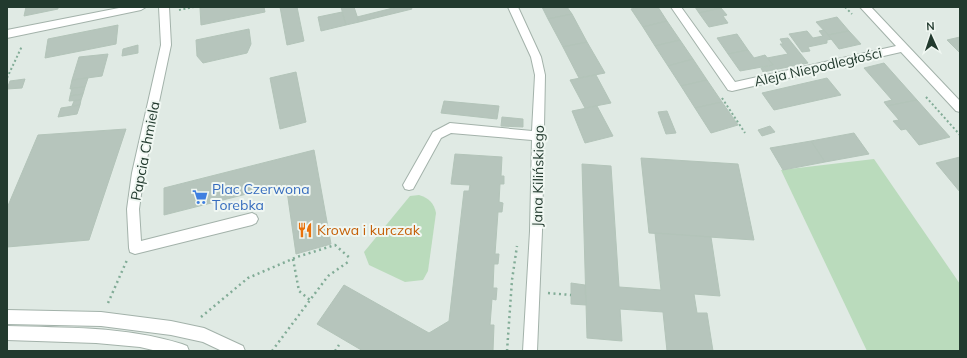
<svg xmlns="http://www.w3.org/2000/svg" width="967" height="358" viewBox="0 0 967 358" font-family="Mulish,sans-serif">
  <rect width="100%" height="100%" fill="#e0eae4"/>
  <g fill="#badbbc">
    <path d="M874,159L960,284V351H867L781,170Z"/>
    <path d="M419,195C429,198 434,203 436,213L428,271L423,280L405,282L369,265L364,252L410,196Z"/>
  </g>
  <g fill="#b6c5bc" stroke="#b3c4b9">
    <path d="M26,7H58V9L24,16Z"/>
    <path d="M205,7H264L265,12L201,25L200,8Z"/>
    <path d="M280,7H297L304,41L287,45Z"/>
    <path d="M341,7H354L359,22L346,25Z"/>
    <path d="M397,7H411L412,9L359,22L357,17Z"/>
    <path d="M542,7H567L572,14L548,19Z"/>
    <path d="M640,7H658L667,21L643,27L631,9Z"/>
    <path d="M695,7H721V8L699,13Z"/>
    <path d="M721,8L727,15L723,16L728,23L709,27L699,13Z"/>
    <path d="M342,12L346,25L321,31L318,17Z"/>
    <path d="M572,14L587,42L563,47L548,19Z"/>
    <path d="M837,17L849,31L828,35L816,22Z"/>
    <path d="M667,21L680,40L655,46L643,27Z"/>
    <path d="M118,25L116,44L45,58L48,39Z"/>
    <path d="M249,29L251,44L247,53L203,63L197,56L196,40Z"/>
    <path d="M824,30L832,39L827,40V43L808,47L810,51L802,52L789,34L807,31L813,38L823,36L819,31Z"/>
    <path d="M849,31L861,44L839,49L828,35Z"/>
    <path d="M737,34L748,50L728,54L717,38Z"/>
    <path d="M960,37V53L947,40Z"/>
    <path d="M788,38L808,63L763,72L761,68L773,65L767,58L788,54L780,44H783L780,39Z"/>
    <path d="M680,40L693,59L668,66L655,46Z"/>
    <path d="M587,42L605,73L579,78L563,47Z"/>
    <path d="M138,45V53L122,56L123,49Z"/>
    <path d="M748,50L754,58L765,55L773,65L740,71L728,54Z"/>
    <path d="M108,54L102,76L72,80L79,57Z"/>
    <path d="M693,59L707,80L681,86L668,66Z"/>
    <path d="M884,63L917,100L887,106L884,102L892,100L864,68Z"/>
    <path d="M296,72L306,122L280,129L270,78Z"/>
    <path d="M596,75L611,103L585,108L570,80Z"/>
    <path d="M88,78L85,87L70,89L72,80Z"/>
    <path d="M827,78L841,95L774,110L762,93Z"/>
    <path d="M25,79L22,88L7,89L10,81Z"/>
    <path d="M707,80L722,102L695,108L681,86Z"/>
    <path d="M85,87L83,94L70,96L72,88Z"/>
    <path d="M83,94L81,100L69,101L70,96Z"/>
    <path d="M81,100L80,105L72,106L74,101Z"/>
    <path d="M917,100L950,137L919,145L906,129L901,130L893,121L899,120L887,106Z"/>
    <path d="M444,101L499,106L497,119L441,113Z"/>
    <path d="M722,102L738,125L711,133L695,108Z"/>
    <path d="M80,105L77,114L58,117L61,108Z"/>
    <path d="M597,106L613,136L585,143L572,111Z"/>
    <path d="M667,111L676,133L666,134L658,112Z"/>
    <path d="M502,117L523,119V127L501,126Z"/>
    <path d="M770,126L775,132L762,136L758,130Z"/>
    <path d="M126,129L89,240L7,247V208L38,135Z"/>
    <path d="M854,133L869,154L825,162L811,141Z"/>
    <path d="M811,141L825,162L783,170L770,148Z"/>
    <path d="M314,150L331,244L296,254L286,184L164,215V188Z"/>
    <path d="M455,154L502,157L501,176H504V184H500L499,202L503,203L502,212H498L495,254H499L498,264H494L493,288H497L496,300L492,299L490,325H494L493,351H363L317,324L344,285L429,333L449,321L464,191H469L470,185L451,184Z"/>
    <path d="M960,157V192L936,163Z"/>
    <path d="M641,158L738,164L754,240L649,233Z"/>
    <path d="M582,164L611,166L619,287L661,290L655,233L711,237L720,296L694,294L697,313H707L713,351H667L663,312L620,309L622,341L587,338Z"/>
    <path d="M571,283L585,285L586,305L571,304Z"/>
  </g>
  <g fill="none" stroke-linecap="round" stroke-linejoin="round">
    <defs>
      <g id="minor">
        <path d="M124,7H146L141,10L7,38V30Z"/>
        <path d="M159,7H169L171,45L144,173L139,209L141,241L252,213L256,215L258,219L256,223L252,225L135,254L130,252L129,248L127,209L132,173L161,45Z"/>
        <path d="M508,7H518L541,57L545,75L542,231L537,351H523L530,231L532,140L451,133L441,138L413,189L409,190L405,189L403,185L433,132L450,123L532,131L535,75L531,57Z"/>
        <path d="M671,7H681L735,82L896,46L860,7H871L960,101V112L956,111L901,52L732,91L728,90Z"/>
        <path d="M7,310L101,312L171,321L204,328L243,346L245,351H222L203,342L171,335L101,326L7,324Z"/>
        <path d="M7,326C66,328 125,326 182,344L187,346L189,351H157L140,347L96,343L7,340Z"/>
      </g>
    </defs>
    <use href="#minor" stroke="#a3b2aa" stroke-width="2"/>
    <g stroke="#82ac97" stroke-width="2" stroke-dasharray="2 2.5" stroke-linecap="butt">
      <path d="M845,7L852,14"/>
      <path d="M179,10L194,7"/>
      <path d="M7,78L22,46"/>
      <path d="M926,97L960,135"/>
      <path d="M722,98L745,133"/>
    </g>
    <g stroke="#82ac97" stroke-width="2.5" stroke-dasharray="2 3.5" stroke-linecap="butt">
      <path d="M293,259L299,291L310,300"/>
      <path d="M548,293L571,295"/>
      <path d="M108,303L127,260"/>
      <path d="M201,317L248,278L297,257L335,245L351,259"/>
      <path d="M272,351L328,276L348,262"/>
      <path d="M335,351L339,345"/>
      <path d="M507,351L512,280L517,246"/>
    </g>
    <use href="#minor" fill="#fff" fill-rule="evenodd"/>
  </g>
  <defs>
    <symbol id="supermarket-bare" viewBox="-9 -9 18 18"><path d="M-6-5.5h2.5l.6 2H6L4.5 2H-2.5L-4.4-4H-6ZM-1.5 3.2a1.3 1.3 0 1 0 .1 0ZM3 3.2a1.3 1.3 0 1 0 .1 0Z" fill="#3f7fe0" stroke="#f0f7f2" stroke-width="2.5" paint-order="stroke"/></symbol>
    <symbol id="restaurant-bare" viewBox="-9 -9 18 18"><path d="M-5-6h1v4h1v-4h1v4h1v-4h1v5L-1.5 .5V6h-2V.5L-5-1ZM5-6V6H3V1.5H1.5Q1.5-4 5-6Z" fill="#e8710a" stroke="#f0f7f2" stroke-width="2.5" paint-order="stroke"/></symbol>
  </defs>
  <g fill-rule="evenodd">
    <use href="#supermarket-bare" x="189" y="186" width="22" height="22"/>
    <use href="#restaurant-bare" x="294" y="219" width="22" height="22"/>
  </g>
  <g text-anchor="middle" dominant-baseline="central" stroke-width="4" stroke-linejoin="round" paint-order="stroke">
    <g font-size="14" fill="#223a2e" stroke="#f0f7f2">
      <text transform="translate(818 67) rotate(-13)">Aleja Niepodległości</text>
      <text transform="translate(145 151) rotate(-79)">Papcia Chmiela</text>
      <text transform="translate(538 176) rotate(-89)">Jana Kilińskiego</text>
    </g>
    <g font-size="14" fill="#366cbe" stroke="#f0f7f2" text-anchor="start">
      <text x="212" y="189">Plac Czerwona<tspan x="212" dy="16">Torebka</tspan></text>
    </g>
    <g font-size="14" fill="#c56008" stroke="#f0f7f2" text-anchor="start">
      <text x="317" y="230">Krowa i kurczak</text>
    </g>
  </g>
  <rect width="967" height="358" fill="none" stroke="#223a2e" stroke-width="16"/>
  <g transform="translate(931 36) rotate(357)" stroke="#f0f7f2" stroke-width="3" paint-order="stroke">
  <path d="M0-3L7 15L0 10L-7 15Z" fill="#223a2e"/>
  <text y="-6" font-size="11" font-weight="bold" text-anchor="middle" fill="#223a2e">N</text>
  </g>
</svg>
